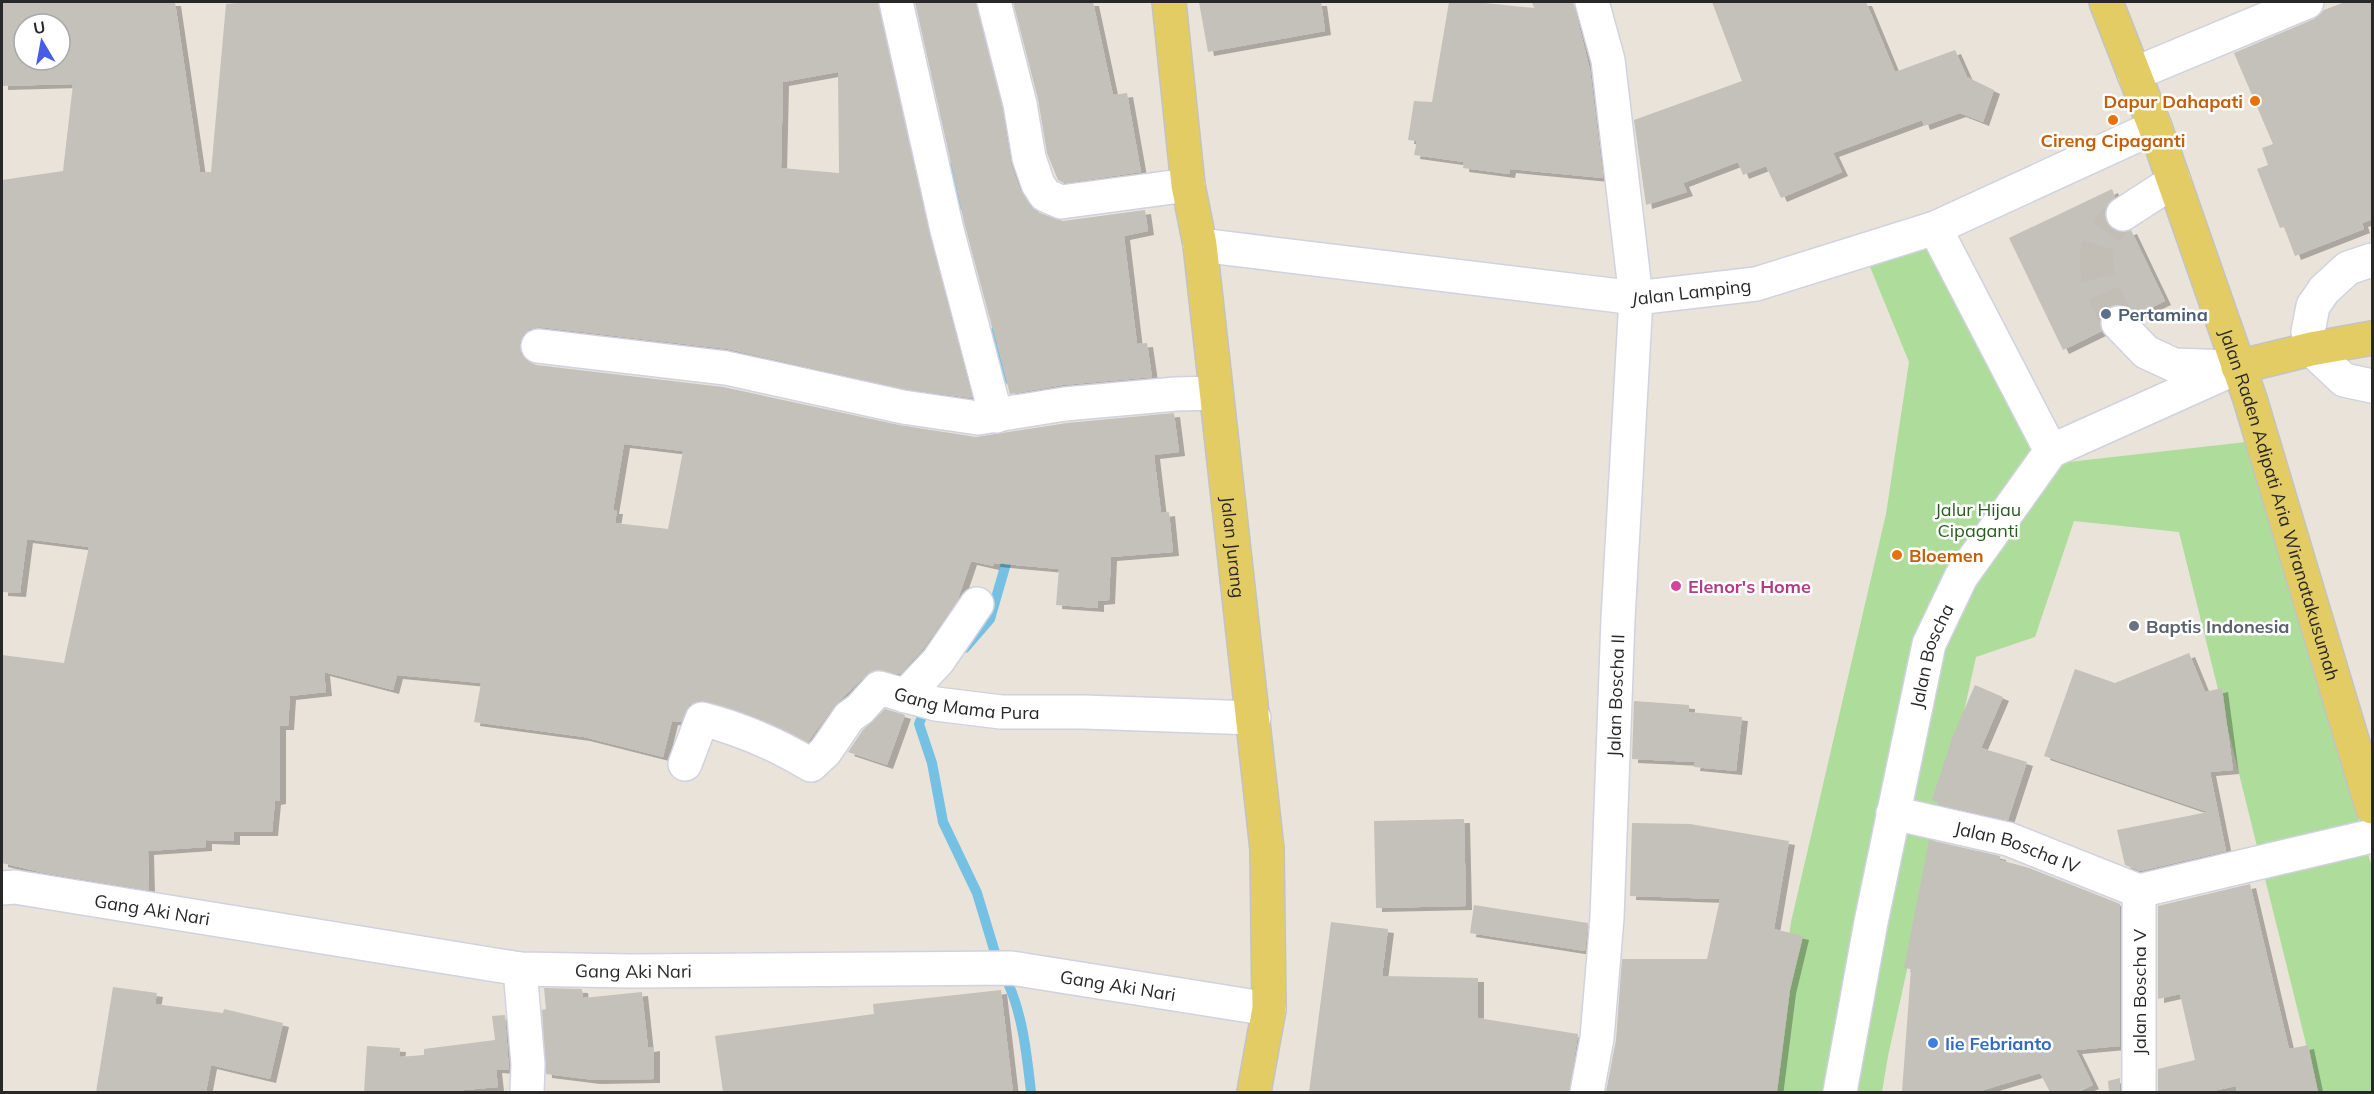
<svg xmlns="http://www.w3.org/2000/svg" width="2374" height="1094" viewBox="0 0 2374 1094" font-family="Mulish,sans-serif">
  <defs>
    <filter id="shadow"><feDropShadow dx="6" dy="4" stdDeviation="0" flood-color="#0004"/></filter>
  </defs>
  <rect width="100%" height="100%" fill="#e9e3da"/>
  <path fill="#aedc9b" d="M1932,248L2051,464L2255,441L2372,868V1092H2318L2179,532L2074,521L2035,637L1976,657L1888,1056L1882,1092H1767L1791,922L1886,514L1909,362L1868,262Z"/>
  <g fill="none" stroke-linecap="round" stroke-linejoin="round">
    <g stroke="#75c1e3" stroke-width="10">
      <path d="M953,167L957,208"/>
      <path d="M995,332L1002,382"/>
      <path d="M965,648L990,619L1009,553"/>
      <path d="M923,714L919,724L932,763L943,822L977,893L996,956"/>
      <path d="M1008,983C1023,1016 1027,1057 1031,1092"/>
    </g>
  </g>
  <g fill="#c4c0ba" fill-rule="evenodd" filter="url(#shadow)">
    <path d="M2,2H175L200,172H211L226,4L248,2H878L929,234L972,398L906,389L728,349L540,327L530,329L523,335L519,344L521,354L527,361L536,365L723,387L899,425L976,437L1067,423L1174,413L1179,452L1154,455L1161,513L1169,512L1173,552L1111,557L1109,600L1098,601V608L1056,605L1059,569L994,563L993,566L971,561L958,599L923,649L900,674L874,670L866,675L834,706L808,742L751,715L707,701H698L689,705L681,722L672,721L663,757L584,737L474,722L481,683L397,675L393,690L324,672L326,692L290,696L288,726H280V800L275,801L272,832H234V841L206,840V847L148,851L149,890L40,872L2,863V655L64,663L89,547L27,539L20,593L2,592V180L63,171L73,84L2,86ZM24,24H60V60H24ZM838,72L839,173L781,168L783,82ZM624,444L683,451L668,529L615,523L617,510H613Z"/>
    <path d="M915,2H976L1002,108L1011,164L1020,190L1030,206L1037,212L1063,221L1145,210L1148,231L1124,236L1137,344L1147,343L1152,377L1063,385L1010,394L965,226Z"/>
    <path d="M1013,2H1093L1113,95L1127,93L1141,172L1064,183L1058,180L1047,153L1038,99Z"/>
    <path d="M1199,2H1321L1325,31L1208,52Z"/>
    <path d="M1449,2H1475L1534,8L1532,2H1573L1590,70L1603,178L1510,169L1509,174L1463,168L1464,162L1414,155L1417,141L1408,140L1414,101L1432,102Z"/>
    <path d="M1712,2H1866L1895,72L1955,50L1967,77L1994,90L1983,122L1960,113L1924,126L1922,120L1833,153L1842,172L1781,198L1766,166L1743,175L1738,162L1683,183L1687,192L1646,205L1634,120L1742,81Z"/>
    <path d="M2345,2H2373V219L2362,223L2364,229L2295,256L2284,227L2280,228L2257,169L2268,165L2262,148L2273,144L2234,53L2314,19L2324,10Z"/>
    <path d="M2112,189L2115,197L2106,206L2104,214L2107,224L2115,231L2123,233L2131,230L2165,301L2136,315L2124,305H2113L2105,310L2100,317L2102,331L2063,350L2009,238Z"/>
    <path d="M2189,653L2205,692L2222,688L2233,770L2210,772L2226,851L2140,871L2125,865L2117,830L2208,812L2044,756L2075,669L2115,683Z"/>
    <path d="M1975,685L2003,697L1981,748L2027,762L2008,820L1937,804V802L1932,800L1952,738Z"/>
    <path d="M1634,701L1689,705V712L1742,717L1736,771L1694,767L1695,762L1632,759Z"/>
    <path d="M885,709L905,715L887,765L848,752L863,730Z"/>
    <path d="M1464,819L1466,906L1376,908L1374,821Z"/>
    <path d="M1632,823L1690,824L1789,841L1774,929L1803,936L1790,990L1777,1092H1606L1616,1040L1622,959H1707L1720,899L1630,896Z"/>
    <path d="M1929,840L2000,856V860L2029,868L2120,904V1046L2076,1050L2093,1085L2078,1092H2050L2040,1073L1977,1092H1902L1911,969L1904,968Z"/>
    <path d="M2250,884L2289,1049L2308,1045L2318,1092H2237L2236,1086L2208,1092H2158V1069L2195,1060L2180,994L2158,999V906Z"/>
    <path d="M1474,905L1588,923L1585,951L1470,933Z"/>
    <path d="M1331,922L1388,929L1382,976L1478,978V1018L1578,1034L1569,1092H1309Z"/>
    <path d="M113,987L157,993L155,1004L223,1013L224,1009L283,1023L270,1079L211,1065L206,1092H96Z"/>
    <path d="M544,988L582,989L583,998L642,992L648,1048L654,1047V1079L594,1080L546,1074L542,1010L546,1009Z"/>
    <path d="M1001,990L1013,1092H723L715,1036L874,1014L873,1004Z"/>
    <path d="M505,1015L509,1070L496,1069L498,1087L442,1092H364L367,1046L400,1048L399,1057L424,1055V1049L495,1040L492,1016Z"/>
    <path d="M2120,1078V1092H2109L2108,1081Z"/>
  </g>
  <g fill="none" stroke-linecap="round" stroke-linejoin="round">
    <path stroke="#c2beb6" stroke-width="33" stroke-dasharray="33 16" stroke-linecap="butt" d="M2118,323C2097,280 2080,249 2123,214"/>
    <defs>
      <g id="minor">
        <path d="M896,2L947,230L996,416"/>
        <path d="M994,2L1020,104L1029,158L1038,184L1045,195L1061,202L1188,185"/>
        <path d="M2134,74L2307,2"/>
        <path d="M2123,214L2174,181"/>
        <path d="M1935,228L2051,451"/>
        <path id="s1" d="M1200,245L1636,298L1756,284L1935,228L2155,127"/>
        <path d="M2372,260L2348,268L2324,290L2313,306L2308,332L2311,349L2344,380L2372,386"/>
        <path d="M2118,323L2146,352L2174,365L2230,367"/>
        <path d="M538,346L726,368L903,407L978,418L1065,404L1176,394L1216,393"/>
        <path d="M905,696L938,661L977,604"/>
        <path id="s2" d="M685,764L702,719C741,729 776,744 811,765L825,752L849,717L860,709L879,688L936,704L1001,712H1084L1254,718"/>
        <path id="s3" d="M1893,813L2008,839L2139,891"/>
        <path id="s4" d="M2,888L15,887L520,969L630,971L1011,968L1269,1009"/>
        <path d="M2139,891L2372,836"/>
        <path d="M2139,891V1092"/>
        <path d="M520,969L528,1064L527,1092"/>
        <path id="s5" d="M1587,1092L1597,1038L1607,918L1618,619L1636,298L1608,60L1592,2"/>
        <path id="s6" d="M1840,1092L1871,922L1929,644L1961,577L2051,451L2238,367"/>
      </g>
      <g id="major">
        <path id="s7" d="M1169,2L1188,185L1200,245L1267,849L1269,1009L1254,1092"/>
        <path id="s8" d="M2106,2L2155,127L2250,399L2372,807"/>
        <path d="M2238,367L2311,349L2372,338"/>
      </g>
    </defs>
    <use href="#minor" stroke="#d0d2e0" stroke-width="36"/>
    <use href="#major" stroke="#c3c3c3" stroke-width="36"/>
    <use href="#minor" stroke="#fff" stroke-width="33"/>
    <use href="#major" stroke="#e4cc65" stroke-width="33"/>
  </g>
  <g fill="#e8710a" stroke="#fff" stroke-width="2">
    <circle cx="2255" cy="101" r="6"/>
    <circle cx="2113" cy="120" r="6"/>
    <circle cx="1897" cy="555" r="6"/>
  </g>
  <circle fill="#5c6f8a" stroke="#fff" stroke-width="2" cx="2106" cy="314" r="6"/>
  <circle fill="#d1479c" stroke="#fff" stroke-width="2" cx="1676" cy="586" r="6"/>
  <circle fill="#6b7280" stroke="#fff" stroke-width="2" cx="2134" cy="626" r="6"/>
  <circle fill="#3f7fe0" stroke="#fff" stroke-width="2" cx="1933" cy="1043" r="6"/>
  <g text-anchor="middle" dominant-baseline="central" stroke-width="5" stroke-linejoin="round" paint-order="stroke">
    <g font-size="18" font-weight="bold" fill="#c56008" stroke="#fff" text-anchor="end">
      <text x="2243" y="101">Dapur Dahapati</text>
      <text x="2113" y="140" text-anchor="middle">Cireng Cipaganti</text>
      <text x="1909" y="555" text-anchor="start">Bloemen</text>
    </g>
    <g font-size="18" fill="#282828" stroke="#fff">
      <text stroke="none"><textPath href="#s1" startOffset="495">Jalan Lamping</textPath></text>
      <text stroke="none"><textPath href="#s8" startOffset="532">Jalan Raden Adipati Aria Wiranatakusumah</textPath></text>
      <text stroke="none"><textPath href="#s7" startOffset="549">Jalan Jurang</textPath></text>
      <text stroke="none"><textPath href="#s6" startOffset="446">Jalan Boscha</textPath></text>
      <text stroke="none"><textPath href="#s5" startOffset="398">Jalan Boscha II</textPath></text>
      <text stroke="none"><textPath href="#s2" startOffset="360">Gang Mama Pura</textPath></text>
      <text stroke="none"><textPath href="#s3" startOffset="129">Jalan Boscha IV</textPath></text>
      <text stroke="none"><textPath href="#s4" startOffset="152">Gang Aki Nari</textPath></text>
      <text stroke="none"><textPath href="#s4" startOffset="638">Gang Aki Nari</textPath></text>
      <text stroke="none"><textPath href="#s4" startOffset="1124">Gang Aki Nari</textPath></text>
      <text transform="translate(2139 992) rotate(-90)">Jalan Boscha V</text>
    </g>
    <g font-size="18" font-weight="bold" fill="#4e5e75" stroke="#fff" text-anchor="start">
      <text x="2118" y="314">Pertamina</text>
    </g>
    <g font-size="18" fill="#295d1f" stroke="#fff">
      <text x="1978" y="509">Jalur Hijau<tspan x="1978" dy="21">Cipaganti</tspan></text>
    </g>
    <g font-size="18" font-weight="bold" fill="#b23c85" stroke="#fff" text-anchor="start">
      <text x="1688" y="586">Elenor's Home</text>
    </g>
    <g font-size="18" font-weight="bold" fill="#5b616d" stroke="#fff" text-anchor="start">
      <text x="2146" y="626">Baptis Indonesia</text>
    </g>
    <g font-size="18" font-weight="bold" fill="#366cbe" stroke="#fff" text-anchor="start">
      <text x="1945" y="1043">Iie Febrianto</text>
    </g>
  </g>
  <rect width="2374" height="1094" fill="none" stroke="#282828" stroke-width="6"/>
  <g transform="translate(42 42) rotate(350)"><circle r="28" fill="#ffffff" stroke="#a9a9a9" stroke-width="1.5"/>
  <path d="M0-4.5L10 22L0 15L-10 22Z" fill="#475dea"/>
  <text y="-9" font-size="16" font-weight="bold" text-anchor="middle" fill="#282828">U</text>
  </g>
</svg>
